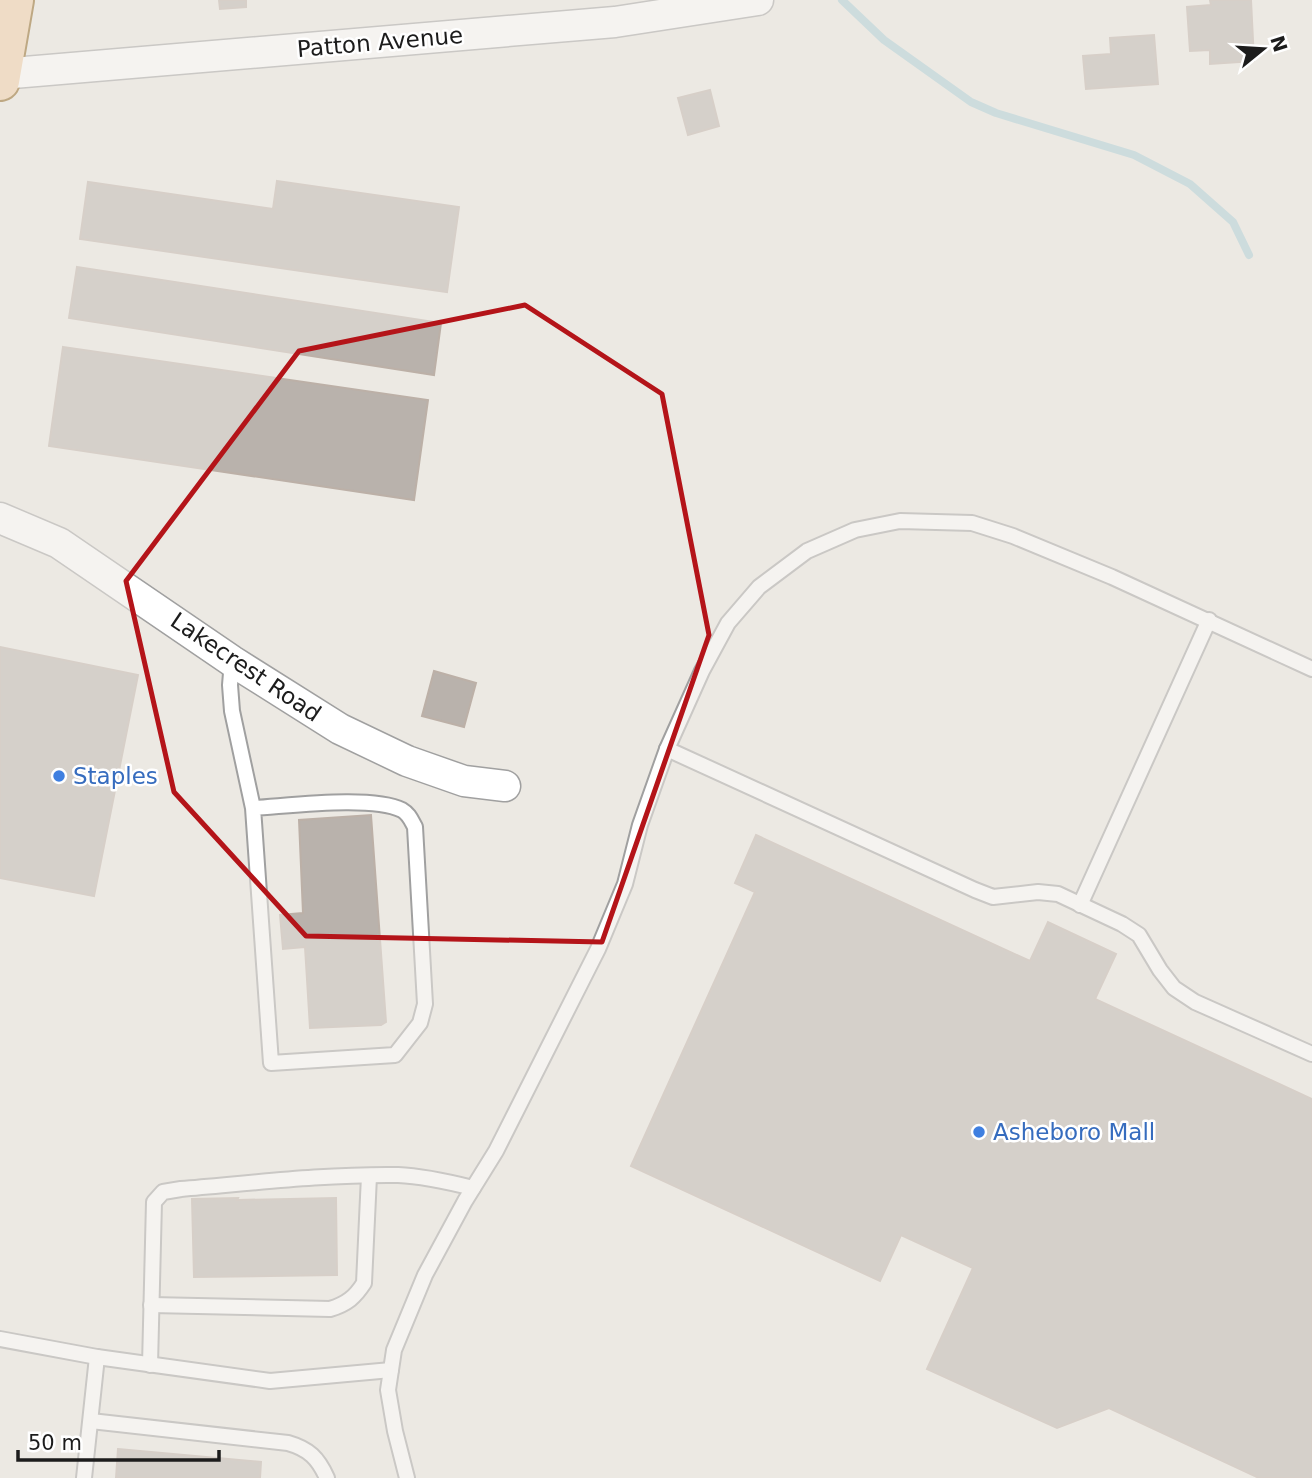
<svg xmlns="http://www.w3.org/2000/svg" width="1312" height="1478" viewBox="0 0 1312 1478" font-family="'DejaVu Sans',sans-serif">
  <rect width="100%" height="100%" fill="#ece9e3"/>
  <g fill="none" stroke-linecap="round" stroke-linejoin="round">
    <path stroke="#a7cdd6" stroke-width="8" d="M842,0L884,40L971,102L996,113L1134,155L1190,184L1233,222L1249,255"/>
  </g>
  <g fill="#b9b2ac" stroke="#bcb0a7" stroke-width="2">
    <path d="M219,0H246V7L220,9Z"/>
    <path d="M1210,0H1251L1254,61L1210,64V50L1190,51L1187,7L1211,5Z"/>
    <path d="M1154,35L1158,84L1086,89L1083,56L1111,54L1110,38Z"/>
    <path d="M710,90L719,126L688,135L678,98Z"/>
    <path d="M277,181L459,207L447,292L80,239L88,182L273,209Z"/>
    <path d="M77,267L441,323L434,375L69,318Z"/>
    <path d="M63,347L428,400L414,500L49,446Z"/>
    <path d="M0,647L138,675L94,896L0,878Z"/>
    <path d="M434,671L476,683L464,727L422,716Z"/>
    <path d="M371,815L386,1022L381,1025L310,1028L305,947L283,949L280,915L303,913L299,820Z"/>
    <path d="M756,835L1030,961L1048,922L1116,954L1095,999L1312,1099V1478H1259L1109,1408L1057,1428L927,1369L973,1268L901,1235L880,1281L631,1166L755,892L735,883Z"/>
    <path d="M238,1198L237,1200L336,1198L337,1275L194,1277L192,1199Z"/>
    <path d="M118,1449L261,1462L260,1478H116Z"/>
  </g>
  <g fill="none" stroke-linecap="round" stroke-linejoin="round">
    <defs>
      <g id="lane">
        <path d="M232,661L230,685L232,711L253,808L271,1063L395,1055L420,1023L425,1004L415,827C411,820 409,814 402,810C372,795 289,806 253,808"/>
        <path d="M667,749L975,890L993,897L1038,892L1058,894L1122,924L1139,935L1160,970L1174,988L1195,1002L1312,1054"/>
        <path d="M1080,905L1209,620"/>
        <path d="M151,1305L330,1309C347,1304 355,1297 364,1283L369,1176"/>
        <path d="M0,1339L97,1357L270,1381L391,1370"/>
        <path d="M150,1365L154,1202L163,1192L181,1189C253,1183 326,1174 398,1175C423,1176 449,1182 473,1188"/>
        <path d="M91,1421L288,1443C309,1449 318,1458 327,1478"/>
        <path d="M84,1478L97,1357"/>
        <path d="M407,1478L395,1431L388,1390L394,1350L425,1275L465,1201L496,1151L598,949L625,884L640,825L667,749L702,671L728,623L759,587L807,551L855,530L900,521L972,523L1013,536L1112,577L1312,669"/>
      </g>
      <g id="street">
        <path d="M1,74L615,22L758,0"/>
        <path d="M0,518L59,543L232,661L340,729L407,761L464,781L505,786"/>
      </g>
      <path id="primary" d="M0,81L14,0"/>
    </defs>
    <use href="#lane" stroke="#a0a0a0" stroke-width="18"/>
    <use href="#street" stroke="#a0a0a0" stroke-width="33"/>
    <use href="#primary" stroke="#855a0f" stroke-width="42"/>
    <use href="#lane" stroke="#fff" stroke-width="14"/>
    <use href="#street" stroke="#fff" stroke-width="30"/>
    <use href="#primary" stroke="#f1cda3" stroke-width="38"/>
  </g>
  <path d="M0 0H1312V1478H0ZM525,305L662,394L709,635L602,942L306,936L174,792L126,581L299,351Z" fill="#ece9e3" fill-opacity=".55" fill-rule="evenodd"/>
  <path fill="none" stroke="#b41419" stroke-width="5" stroke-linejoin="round" d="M525,305L662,394L709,635L602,942L306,936L174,792L126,581L299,351Z"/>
  <g fill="#3f7fe0" stroke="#fff" stroke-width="2.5">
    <circle cx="59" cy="776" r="7"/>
    <circle cx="979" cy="1132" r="7"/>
  </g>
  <g text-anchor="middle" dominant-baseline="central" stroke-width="5" stroke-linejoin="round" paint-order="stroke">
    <g font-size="23" fill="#1c1c1c" stroke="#fff">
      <text transform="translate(380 42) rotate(-5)">Patton Avenue</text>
      <text transform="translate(246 667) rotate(34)">Lakecrest Road</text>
    </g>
    <g font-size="23" fill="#366cbe" stroke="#fff" text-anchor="start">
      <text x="73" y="776">Staples</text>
      <text x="993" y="1132">Asheboro Mall</text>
    </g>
  </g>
  <g transform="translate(1263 49) rotate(72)" stroke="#ffffff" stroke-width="5" paint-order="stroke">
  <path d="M0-5L12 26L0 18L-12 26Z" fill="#1c1c1c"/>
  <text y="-10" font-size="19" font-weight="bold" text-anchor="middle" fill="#1c1c1c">N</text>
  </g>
  <path d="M18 1450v10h201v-10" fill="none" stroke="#1c1c1c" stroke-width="3.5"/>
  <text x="28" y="1450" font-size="21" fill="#1c1c1c" stroke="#ffffff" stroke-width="5" paint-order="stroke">50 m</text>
</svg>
